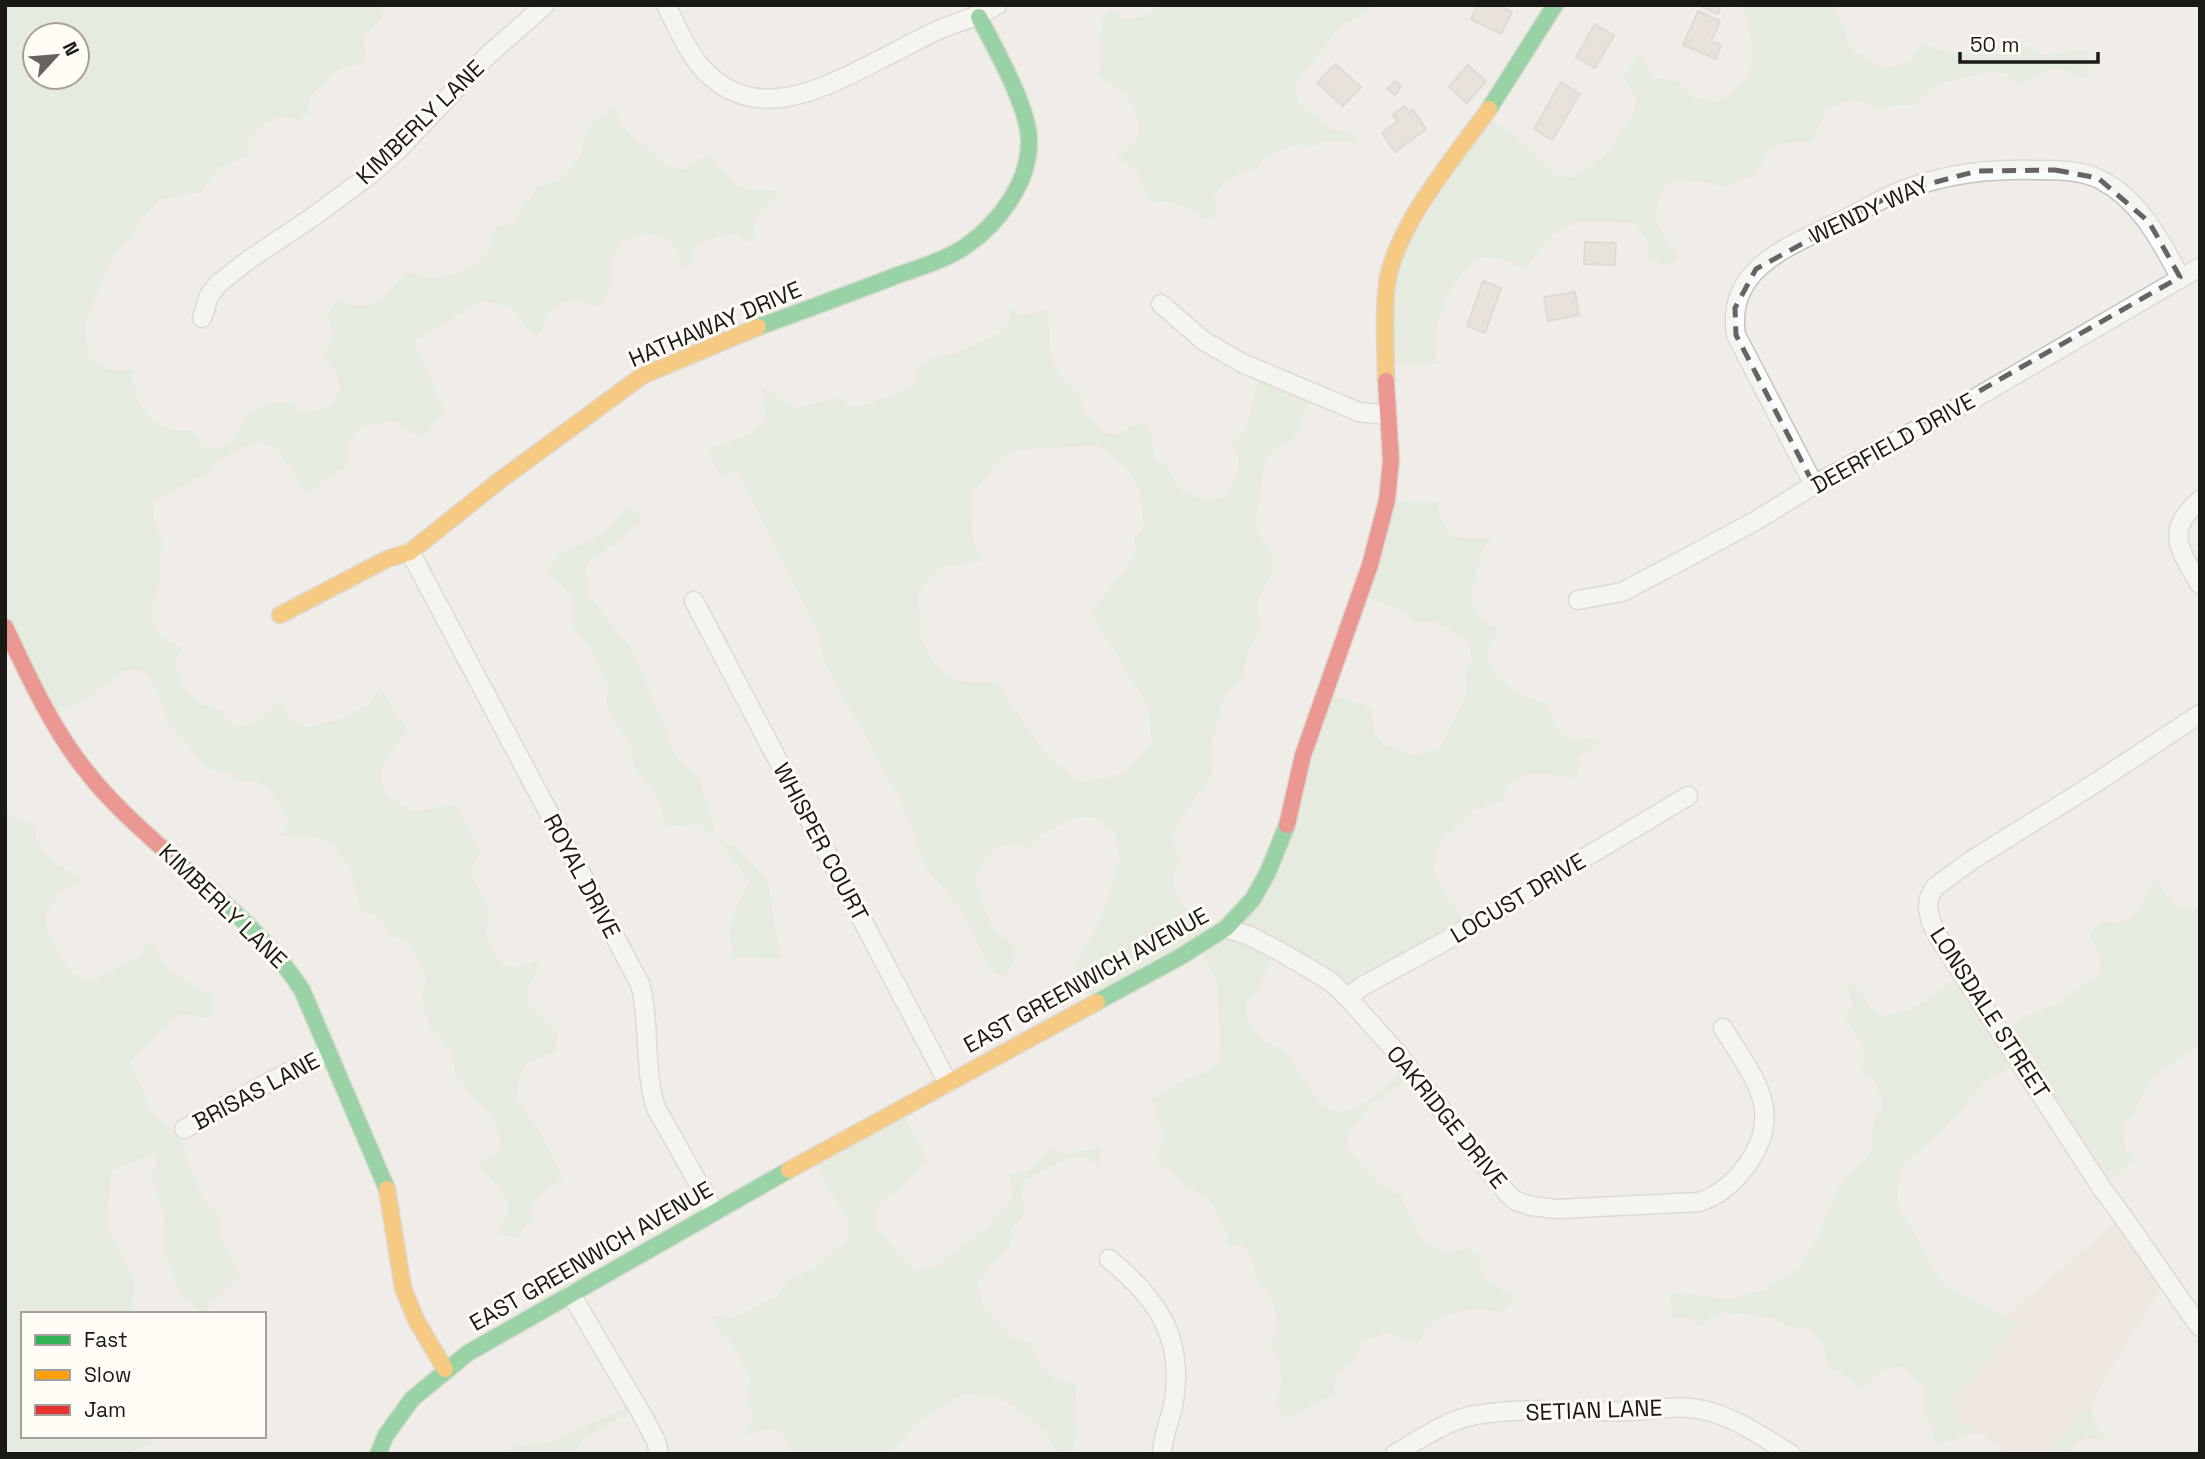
<svg xmlns="http://www.w3.org/2000/svg" width="2205" height="1459" viewBox="0 0 2205 1459" font-family="'Space Grotesk',sans-serif">
  <rect width="100%" height="100%" fill="#f0ece8"/>
  <path fill="#e8e1d6" d="M2122,1217L2164,1283L2088,1407L2044,1454L2005,1453L2001,1448L1974,1430H1971L1958,1419L1953,1399L2018,1324L2006,1316Z"/>
  <g fill="#d8e9d4" fill-rule="evenodd">
    <path d="M5,5H380L384,17L365,36L366,57L363,63L335,71L310,97L309,114L299,120C274,113 267,121 249,138V156L220,167L201,192L159,200L142,217L132,239L114,254L106,269L85,326L89,357L106,369L132,370C134,404 153,434 190,430L204,448C231,451 238,442 244,417L270,403L288,402L302,413C310,411 323,410 329,405C348,391 336,369 323,356L333,335L328,313L338,300C372,316 386,295 407,270C429,285 471,276 487,253C492,246 493,235 496,227L513,222L538,186L561,180L580,156L588,127L614,106L622,126L670,168L686,169L709,153C727,182 742,195 776,190L779,196C759,211 752,213 755,239L743,242L738,235C720,233 705,240 692,252L691,265L681,270L680,254L665,236L639,234L622,244L612,257V283L603,304L591,306L580,299L568,300L547,313L542,331L533,336L512,307L482,301L413,342L445,411L421,439L394,421L359,427L347,448L348,466L326,478L309,496L278,450L259,441C238,450 221,456 208,476L198,477L155,502L153,520L164,545C154,561 162,562 161,578C160,585 156,593 154,600C146,627 158,637 181,647L175,663L181,684L200,704L220,710L233,726C259,725 262,720 279,700L290,718L304,728L341,719L370,703L379,687L408,731C394,749 368,772 389,795C395,801 405,807 412,812L455,804L470,835L482,852L472,865V874L488,910L487,935L498,960L511,968L537,961L539,968L528,985V1003L558,1033L556,1051L528,1063L519,1077L517,1100L538,1129L564,1181H558L532,1204V1220L522,1231L521,1239L495,1233C498,1227 506,1219 507,1213C511,1194 490,1176 478,1166L500,1149C499,1111 476,1106 458,1077C453,1070 455,1063 452,1056C447,1044 439,1034 429,1027L421,996C433,977 417,959 407,941L392,936L375,913L359,912C360,893 351,886 351,868C323,833 325,837 281,836L288,824L286,812L268,789L257,782H238L227,772L208,768L168,723L156,687L141,670L123,671L88,698L56,715L5,617ZM35,35H77V77H35Z"/>
    <path d="M1157,5H1377L1340,27L1295,84L1299,104L1333,130L1354,132L1359,142L1325,141L1313,147L1296,144L1265,157L1256,169C1242,171 1216,183 1214,198C1214,203 1217,211 1218,215L1217,218L1201,219C1188,203 1167,201 1148,201L1139,173L1117,157L1138,140C1141,101 1127,96 1099,75L1102,19L1110,9L1127,20L1148,15Z"/>
    <path d="M1739,5H1836L1837,12L1846,30L1849,47L1881,68L1908,63L1924,44L1950,53L1999,54L2017,39L2040,55L2088,50L2089,78C2078,78 2076,75 2067,71C2052,63 2031,79 2018,86L2006,73L1990,72L1937,84L1914,105H1890L1876,111C1856,92 1848,101 1826,110L1811,142L1785,143L1769,149L1756,176L1746,177L1724,188L1713,184L1673,178L1660,193L1655,219L1679,259L1667,265L1648,259V240L1634,223L1578,222L1552,235L1523,271C1517,264 1508,262 1500,259C1466,245 1444,300 1437,326C1435,337 1437,352 1437,364H1394L1387,283L1485,115L1521,141L1557,176L1574,177L1605,155L1633,115L1636,96L1624,78L1638,53L1655,78L1678,81L1692,97L1719,102L1745,79L1753,61L1748,18Z"/>
    <path d="M1008,307L1021,315L1048,310L1051,358L1063,381L1079,393L1086,416L1106,433L1120,434L1136,423L1150,425L1155,458L1168,467L1179,489L1205,501L1221,498L1236,479L1239,458L1230,447L1246,430L1258,378L1309,395L1296,437L1274,449L1265,460L1255,528L1272,555L1273,574L1259,596L1257,610L1263,627L1250,646L1243,678L1223,699L1210,751L1213,773L1185,813L1172,838L1180,860C1160,898 1189,910 1216,931L1255,897L1326,693L1372,708L1375,736L1383,744L1413,755L1439,749L1467,693L1465,675L1472,660L1468,640L1436,622L1413,623L1406,612L1361,595L1384,501L1438,502L1441,521L1453,537L1492,538L1482,552L1471,594L1476,616L1499,630L1487,649L1491,671L1515,692L1548,705L1555,727L1569,740L1604,738L1579,758L1578,779C1552,775 1507,763 1502,801L1473,810L1456,829L1448,833L1436,851L1434,869L1445,895L1469,925L1352,995L1275,949L1258,990L1247,1001C1246,1012 1247,1023 1255,1032C1265,1043 1281,1047 1290,1058C1302,1072 1318,1114 1341,1112C1362,1110 1389,1084 1404,1070L1410,1078L1371,1105L1349,1132L1348,1150L1383,1187L1402,1195C1408,1222 1421,1242 1447,1254L1468,1247L1479,1256L1483,1279L1516,1297L1501,1313C1483,1306 1445,1311 1431,1324C1425,1329 1422,1337 1418,1343L1411,1339L1403,1341L1388,1332L1364,1341L1353,1361L1336,1374L1334,1394L1286,1419L1275,1404C1285,1387 1282,1360 1270,1344L1277,1334L1274,1302L1257,1279L1250,1254L1242,1246L1227,1245V1236L1216,1210L1205,1197L1184,1184L1157,1161L1164,1135L1151,1100L1184,1080L1212,1070L1220,1059L1217,982L1198,946L1090,1002L1075,968L1103,914L1120,859L1114,832L1093,817H1075L1039,836L1028,849L1016,843L994,848L976,872L977,888L992,928L1017,948L1007,977L990,972L965,915L926,868L900,799L823,660L820,638L738,469L720,477L709,449C747,434 779,434 760,384L794,409L838,397L854,408C868,404 908,393 916,379C916,378 917,369 918,368L934,356L951,355L998,334L1010,321ZM1100,446C1139,478 1140,476 1143,527L1134,538L1136,552L1126,569L1091,612L1149,709L1151,744C1124,774 1120,779 1078,781L1047,756L996,682L956,681L932,662L921,636L918,592L941,567L982,561L974,542L971,496L1003,456L1022,449Z"/>
    <path d="M630,505L643,520L622,539L585,564L589,596L632,650L677,757L700,780L717,839L736,847L768,882L781,959L732,957L729,927L749,881L717,839L699,824L666,826L659,800L633,766L632,749L606,706L608,687L592,650L573,628L572,598L547,570L559,554L597,537Z"/>
    <path d="M5,806C13,820 23,823 37,822C30,855 60,864 83,880L59,894L46,913L48,931L69,970L84,980L97,979L141,955L150,940L164,965L200,991L211,993V1019L182,1014L161,1029L130,1063L153,1115L180,1140L198,1188L208,1206L220,1215L219,1234L241,1274L202,1312L181,1296L165,1252L163,1213L152,1177L158,1152L112,1171L106,1228L127,1264L135,1283L132,1314H23V1436H154L152,1445L133,1450L131,1454H5Z"/>
    <path d="M2154,877L2176,907L2195,909L2200,906V1044L2147,1082V1090L2138,1101L2137,1110L2123,1127L2126,1152L2130,1153L2133,1161L2104,1185L2022,1061L1984,1082L1951,1122L1900,1168L1897,1204L1943,1285L2019,1324L1953,1399L1958,1419L1973,1430V1434L1935,1445L1932,1427L1923,1410L1925,1391L1904,1367L1886,1368L1859,1390L1849,1378L1826,1365L1824,1346L1810,1329L1791,1328L1772,1318L1724,1312L1710,1318L1701,1328L1692,1319L1672,1318L1669,1292L1728,1299L1765,1290L1800,1267L1817,1239L1842,1179L1870,1156L1874,1121L1881,1111V1099L1875,1082L1861,1071C1873,1050 1855,1034 1844,1017L1852,1007L1847,985L1852,981L1877,1015C1908,1019 1935,994 1958,976L2006,1031L2025,1016L2058,1004L2098,974L2100,958L2090,933L2102,921C2110,922 2118,924 2125,920C2136,915 2153,888 2154,877Z"/>
    <path d="M906,1118L929,1162L876,1207V1229L914,1270L932,1269L985,1229L1010,1202L1013,1190L1009,1175L1031,1170L1053,1146L1064,1154L1101,1147L1100,1168L1085,1157L1068,1158L1025,1180L1021,1191L1025,1214L1012,1227L1010,1246L977,1283L984,1307L1011,1337L1015,1340L1028,1341C1044,1370 1043,1378 1077,1384L1074,1454H1058L1047,1433L1019,1410L996,1396L962,1395L923,1418L888,1454H792L784,1435L772,1428L743,1436L753,1420L748,1398L750,1379L730,1340L719,1333L712,1316L736,1317L780,1294L789,1278L811,1271L848,1239V1222L812,1157Z"/>
    <path d="M637,1403V1407L584,1439L574,1454H509L514,1445L546,1444Z"/>
    <path d="M2087,1406H2091L2096,1426L2108,1441L2084,1438L2068,1454H2044Z"/>
  </g>
  <g fill="#ded6cc" stroke="#c7c4c0" stroke-width="2">
    <path d="M1478,5H1498L1512,12L1501,34L1471,19Z"/>
    <path d="M1702,5H1721L1718,14L1702,7Z"/>
    <path d="M1698,11L1720,21L1711,41L1721,45L1716,59L1683,45Z"/>
    <path d="M1595,24L1614,35L1595,68L1576,57Z"/>
    <path d="M1335,64L1361,87L1343,106L1317,83Z"/>
    <path d="M1468,65L1486,81L1467,103L1449,87Z"/>
    <path d="M1395,81L1401,86L1395,95L1387,89Z"/>
    <path d="M1561,82L1580,94L1552,140L1534,129Z"/>
    <path d="M1405,106L1409,113L1413,110L1426,129L1395,152L1382,133L1398,121L1393,115Z"/>
    <path d="M1585,242L1616,243L1615,265L1584,264Z"/>
    <path d="M1483,281L1501,288L1485,333L1467,326Z"/>
    <path d="M1575,292L1579,315L1548,321L1544,297Z"/>
  </g>
  <g fill="none" stroke-linecap="round" stroke-linejoin="round">
    <defs>
      <g id="street">
        <path d="M666,5C676,24 684,45 697,62C754,134 832,83 895,52C911,44 926,35 943,28C963,20 977,18 997,5"/>
        <path d="M1161,304L1204,341L1242,363L1359,412L1387,415"/>
        <path d="M202,318L209,296L218,284L250,259L307,221L371,174L399,149L486,57L545,5"/>
        <path d="M1814,485L1736,335C1725,267 1792,245 1841,221C1860,212 1878,200 1898,192C1946,173 1987,169 2038,170C2058,170 2083,170 2101,180C2140,200 2160,240 2180,277"/>
        <path d="M2200,500C2163,532 2180,549 2200,585"/>
        <path d="M410,552L640,984C651,1025 643,1068 656,1108L714,1211"/>
        <path d="M1578,600L1622,592L1677,563L1755,521L1814,485L1972,400L2200,267"/>
        <path d="M694,601L948,1083"/>
        <path d="M2200,714L2094,784L1972,860L1935,887L1929,898L1928,908L1931,922L1939,938L2103,1190C2137,1234 2167,1282 2200,1327"/>
        <path d="M1226,928L1250,936L1279,951L1330,981L1348,998L1398,1054L1507,1193L1516,1201L1531,1206L1557,1209L1699,1202C1721,1195 1736,1181 1749,1162C1785,1109 1751,1075 1723,1028"/>
        <path d="M1348,998L1361,987L1449,939L1688,796"/>
        <path d="M184,1129L273,1080L328,1053"/>
        <path d="M1109,1259C1157,1298 1184,1337 1174,1401C1171,1419 1162,1436 1162,1454"/>
        <path d="M571,1294L641,1413L656,1441L659,1454"/>
        <path d="M1395,1454C1418,1440 1449,1419 1476,1415C1527,1406 1580,1413 1631,1411C1660,1409 1682,1404 1711,1412C1740,1420 1765,1439 1791,1454"/>
      </g>
      <g id="fast">
        <path d="M1489,109L1555,5"/>
        <path d="M758,327C803,311 848,294 893,277C917,268 944,261 966,246C999,223 1030,182 1029,140C1028,105 995,49 979,17"/>
        <path d="M171,856C218,898 268,937 302,990L387,1189"/>
        <path d="M1097,1002L1180,957L1226,928L1253,899L1268,872L1287,825"/>
        <path d="M378,1454L386,1435L412,1399L468,1353L789,1170"/>
      </g>
      <g id="slow">
        <path d="M1386,381C1386,351 1383,313 1387,284C1395,226 1455,157 1489,109"/>
        <path d="M280,615L387,559L410,552L499,481L642,376L758,327"/>
        <path d="M789,1170L1097,1002"/>
        <path d="M387,1189L403,1288L416,1320L445,1369"/>
      </g>
      <g id="jam">
        <path d="M5,627C29,677 52,729 87,772C111,803 142,830 171,856"/>
        <path d="M1287,825L1303,755L1370,565L1387,500L1391,460L1386,381"/>
      </g>
    </defs>
    <use href="#street" stroke="#c5c2be" stroke-width="21"/>
    <use href="#fast" stroke="#c5c2be" stroke-width="19"/>
    <use href="#slow" stroke="#c5c2be" stroke-width="19"/>
    <use href="#jam" stroke="#c5c2be" stroke-width="19"/>
    <use href="#street" stroke="#fdfcfc" stroke-width="18"/>
    <use href="#fast" stroke="#30b455" stroke-width="16"/>
    <use href="#slow" stroke="#ff9f0a" stroke-width="16"/>
    <use href="#jam" stroke="#e5322d" stroke-width="16"/>
  </g>
  <path d="M0 0H2205V1459H0ZM2055,170L2098,178L2149,222L2180,277L1814,485L1736,335L1735,308L1756,269L1895,193L1977,171Z" fill="#f0ece8" fill-opacity=".55" fill-rule="evenodd"/>
  <path fill="none" stroke="#666360" stroke-width="5" stroke-dasharray="14 9" stroke-linejoin="round" d="M2055,170L2098,178L2149,222L2180,277L1814,485L1736,335L1735,308L1756,269L1895,193L1977,171Z"/>
  <g text-anchor="middle" dominant-baseline="central" stroke-width="6" stroke-linejoin="round" paint-order="stroke">
    <g font-size="23" fill="#1b1916" stroke="#fffbf5">
      <text transform="translate(420 122) rotate(-44)">KIMBERLY LANE</text>
      <text transform="translate(1869 210) rotate(-25)">WENDY WAY</text>
      <text transform="translate(715 324) rotate(-23)">HATHAWAY DRIVE</text>
      <text transform="translate(1893 443) rotate(-29)">DEERFIELD DRIVE</text>
      <text transform="translate(821 842) rotate(62)">WHISPER COURT</text>
      <text transform="translate(582 876) rotate(62)">ROYAL DRIVE</text>
      <text transform="translate(1518 898) rotate(-31)">LOCUST DRIVE</text>
      <text transform="translate(223 906) rotate(44)">KIMBERLY LANE</text>
      <text transform="translate(1086 980) rotate(-29)">EAST GREENWICH AVENUE</text>
      <text transform="translate(1990 1013) rotate(57)">LONSDALE STREET</text>
      <text transform="translate(256 1091) rotate(-28)">BRISAS LANE</text>
      <text transform="translate(1447 1117) rotate(51)">OAKRIDGE DRIVE</text>
      <text transform="translate(591 1256) rotate(-30)">EAST GREENWICH AVENUE</text>
      <text transform="translate(1594 1410) rotate(-2)">SETIAN LANE</text>
    </g>
  </g>
  <rect width="2205" height="1459" fill="none" stroke="#1b1916" stroke-width="14"/>
  <rect x="21" y="1312" width="245" height="126" fill="#fffbf5" stroke="#a4a19c" stroke-width="2"/>
  <rect x="35" y="1335" width="35" height="10" fill="#30b455" stroke="#a4a19c" stroke-width="2"/>
  <text x="84" y="1347" font-size="21" fill="#1b1916">Fast</text>
  <rect x="35" y="1370" width="35" height="10" fill="#ff9f0a" stroke="#a4a19c" stroke-width="2"/>
  <text x="84" y="1382" font-size="21" fill="#1b1916">Slow</text>
  <rect x="35" y="1405" width="35" height="10" fill="#e5322d" stroke="#a4a19c" stroke-width="2"/>
  <text x="84" y="1417" font-size="21" fill="#1b1916">Jam</text>
  <g transform="translate(56 56) rotate(64)"><circle r="33" fill="#fffbf5" stroke="#a4a19c" stroke-width="2"/>
  <path d="M0-5L12 26L0 18L-12 26Z" fill="#666360"/>
  <text y="-10" font-size="19" font-weight="bold" text-anchor="middle" fill="#1b1916">N</text>
  </g>
  <path d="M1960 52v10h138v-10" fill="none" stroke="#1b1916" stroke-width="3.5"/>
  <text x="1970" y="52" font-size="21" fill="#1b1916" stroke="#fffbf5" stroke-width="5" paint-order="stroke">50 m</text>
</svg>
